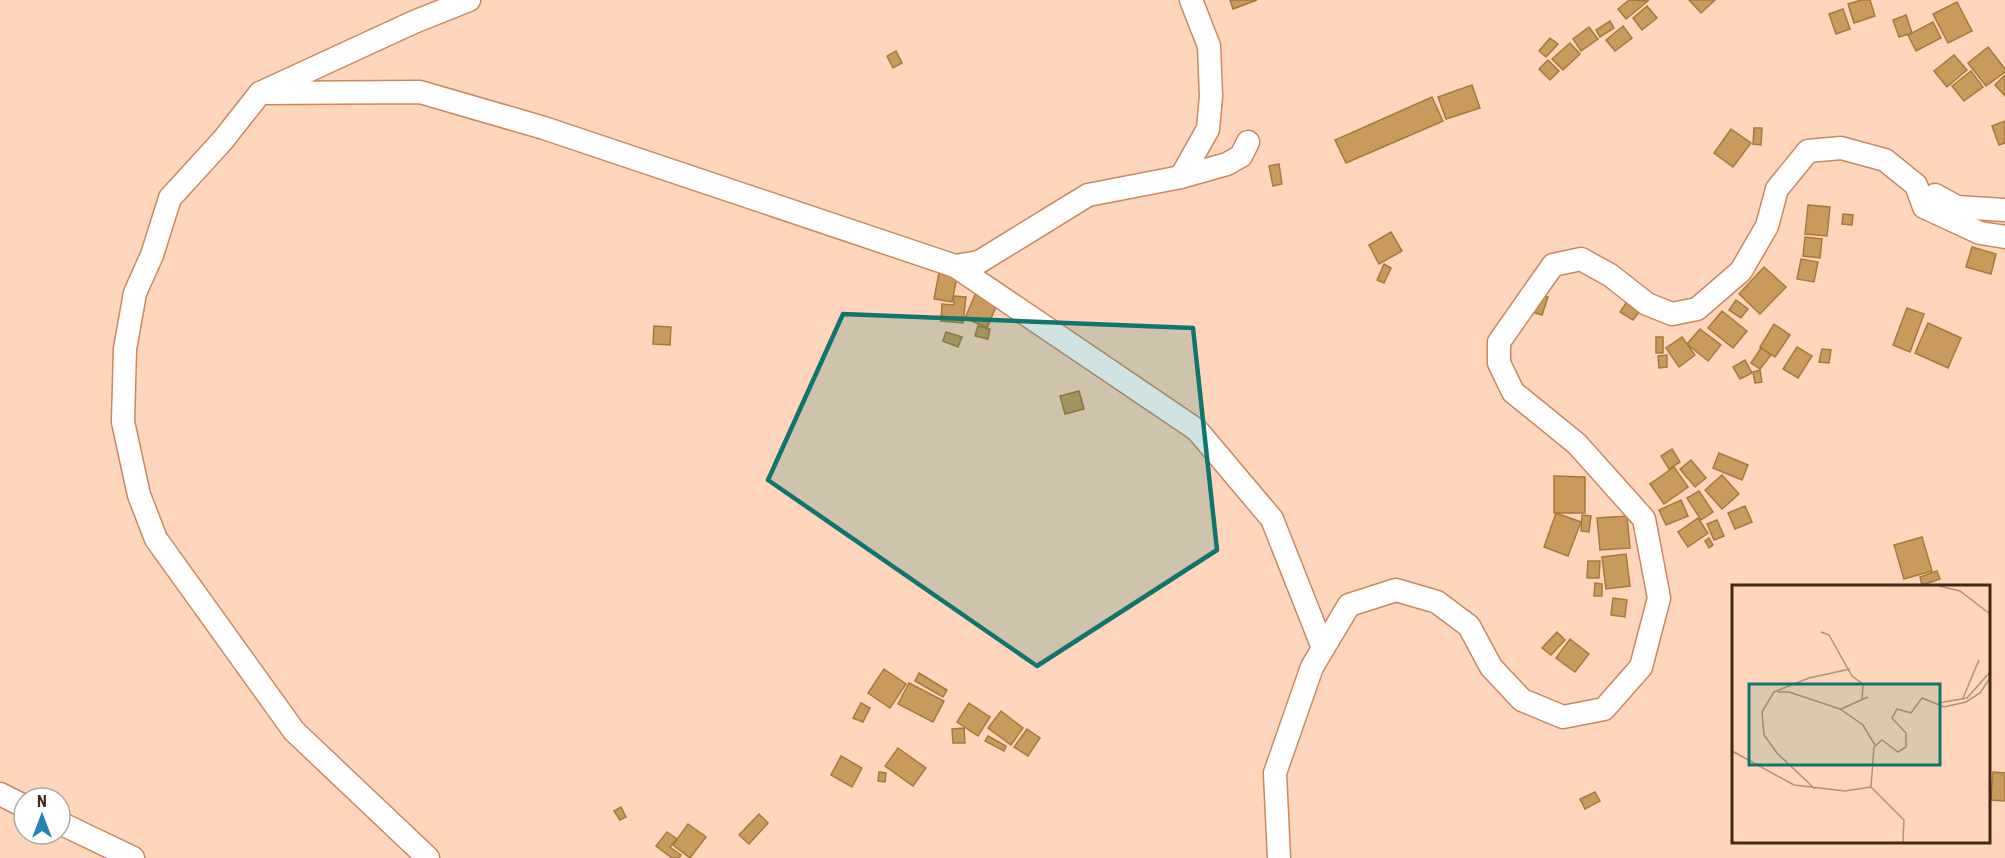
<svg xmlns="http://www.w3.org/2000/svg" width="2005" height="858" viewBox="0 0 2005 858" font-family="'Roboto Condensed',sans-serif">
  <rect width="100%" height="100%" fill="#ffd6bb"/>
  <g fill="#c89a5b" stroke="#a67a3b" stroke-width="1.5">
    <path d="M1230,0H1257L1233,9Z"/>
    <path d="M1629,0L1648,1L1626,19L1618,9Z"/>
    <path d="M1689,0H1715L1701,13Z"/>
    <path d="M1861,0H1870L1875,16L1854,23L1848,4Z"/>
    <path d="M1957,2L1972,31L1948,43L1933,14Z"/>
    <path d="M1647,6L1657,18L1642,30L1633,18Z"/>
    <path d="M1843,9L1850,29L1836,34L1829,14Z"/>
    <path d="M1906,15L1912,33L1899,37L1893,20Z"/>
    <path d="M1610,21L1614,28L1600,37L1596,30Z"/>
    <path d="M1933,22L1941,38L1916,51L1908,35Z"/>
    <path d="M1623,26L1632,38L1615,51L1606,40Z"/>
    <path d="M1589,27L1598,39L1581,51L1573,39Z"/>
    <path d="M1550,38L1558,44L1546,57L1539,51Z"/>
    <path d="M1570,43L1580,54L1563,70L1552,59Z"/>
    <path d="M1988,47L2005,69V72L1986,86L1968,63Z"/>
    <path d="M896,51L902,63L893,68L887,56Z"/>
    <path d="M1954,55L1967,70L1947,87L1934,71Z"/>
    <path d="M1548,60L1559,71L1550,80L1539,69Z"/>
    <path d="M1971,71L1983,87L1964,101L1952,86Z"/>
    <path d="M2005,75V96L1995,85Z"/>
    <path d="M1472,85L1480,108L1446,119L1438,97Z"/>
    <path d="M1432,97L1443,121L1346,163L1335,140Z"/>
    <path d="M2005,121V143L1999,145L1992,126Z"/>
    <path d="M1754,128H1762L1761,145L1753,144Z"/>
    <path d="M1731,129L1751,143L1733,167L1714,153Z"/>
    <path d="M1279,164L1282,184L1273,186L1269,166Z"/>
    <path d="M1808,205L1830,207L1827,236L1805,234Z"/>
    <path d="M1843,214L1853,215L1852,225L1842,224Z"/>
    <path d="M1391,232L1402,251L1379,264L1369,245Z"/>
    <path d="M1805,237L1822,239L1820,258L1803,256Z"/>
    <path d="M1972,247L1996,254L1991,274L1966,267Z"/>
    <path d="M1801,259L1818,262L1814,282L1797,279Z"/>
    <path d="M1384,264L1391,268L1384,283L1377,280Z"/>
    <path d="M1764,267L1786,287L1760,314L1739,294Z"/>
    <path d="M939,273L957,277L952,302L934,299Z"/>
    <path d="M977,290L999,300L987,328L965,318Z"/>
    <path d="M1534,293L1548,297L1542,315L1529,311Z"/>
    <path d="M954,296L966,297L963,323L941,321L942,304L954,305Z"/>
    <path d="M1736,300L1748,309L1741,318L1729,310Z"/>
    <path d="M1626,303L1639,312L1633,320L1620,312Z"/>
    <path d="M1907,308L1924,314L1910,352L1893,345Z"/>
    <path d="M1722,311L1747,331L1733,348L1708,328Z"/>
    <path d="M1928,323L1961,338L1948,368L1915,353Z"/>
    <path d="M1774,324L1790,335L1775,357L1760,347Z"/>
    <path d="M654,326L671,327L670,345L653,344Z"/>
    <path d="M978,326L990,329L988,339L975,336Z"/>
    <path d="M1700,329L1721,345L1708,361L1687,344Z"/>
    <path d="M946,332L962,337L958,347L943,341Z"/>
    <rect x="1656" y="337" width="7" height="16"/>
    <path d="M1682,337L1695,355L1679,367L1666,348Z"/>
    <path d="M1797,347L1812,356L1798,378L1783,369Z"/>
    <path d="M1761,348L1771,355L1760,369L1751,363Z"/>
    <path d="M1822,349L1831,350L1829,363L1819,362Z"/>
    <path d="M1667,355V367L1659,368L1658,356Z"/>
    <path d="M1745,360L1752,373L1740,379L1733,367Z"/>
    <path d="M1760,370L1762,382L1755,383L1753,372Z"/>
    <path d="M1079,391L1084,409L1065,414L1060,396Z"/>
    <path d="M1672,449L1680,462L1669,469L1661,456Z"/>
    <path d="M1719,453L1748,465L1742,480L1713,468Z"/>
    <path d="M1691,460L1706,478L1695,487L1680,469Z"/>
    <path d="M1674,467L1688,487L1664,504L1650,484Z"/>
    <path d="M1722,475L1739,494L1722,509L1705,490Z"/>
    <path d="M1554,476L1585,477V513H1554Z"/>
    <path d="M1699,491L1713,512L1701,520L1687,498Z"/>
    <path d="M1681,500L1688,516L1666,525L1659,510Z"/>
    <path d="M1745,506L1752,522L1735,529L1728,513Z"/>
    <path d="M1556,513L1581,522L1568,556L1544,547Z"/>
    <path d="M1582,515L1591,516L1589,532L1581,531Z"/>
    <path d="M1627,516L1630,548L1600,550L1597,518Z"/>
    <path d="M1698,518L1708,533L1688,547L1678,532Z"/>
    <path d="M1717,520L1724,536L1714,540L1707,524Z"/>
    <path d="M1922,537L1932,571L1904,579L1894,545Z"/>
    <path d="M1709,538L1713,545L1709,548L1705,541Z"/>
    <path d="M1626,554L1630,586L1606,589L1602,557Z"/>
    <path d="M1588,561H1600L1599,578H1587Z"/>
    <path d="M1937,571L1940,579L1922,585L1920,577Z"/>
    <path d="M1595,583L1602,584V596H1594Z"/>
    <path d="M1613,598L1627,600L1625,617L1611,615Z"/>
    <path d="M1557,632L1565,640L1551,655L1542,648Z"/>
    <path d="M1570,639L1589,654L1575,672L1556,658Z"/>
    <path d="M884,669L906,684L890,708L868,693Z"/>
    <path d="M919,673L947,690L943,697L915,681Z"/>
    <path d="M909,683L944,701L933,722L898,704Z"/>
    <path d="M861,703L870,708L863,722L853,718Z"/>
    <path d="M969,703L990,717L978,736L957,722Z"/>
    <path d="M1001,711L1023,728L1011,745L988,728Z"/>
    <path d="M964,728L965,743H953L952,729Z"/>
    <path d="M1027,729L1040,738L1028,756L1014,747Z"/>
    <path d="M988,736L1006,746L1004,751L985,741Z"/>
    <path d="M898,748L926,768L913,786L885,766Z"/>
    <path d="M841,756L862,768L852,787L831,775Z"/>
    <path d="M879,772L886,773L885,782L878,781Z"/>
    <path d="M1993,772L2005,773V801L1991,800Z"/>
    <path d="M1595,792L1600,801L1585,809L1580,799Z"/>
    <path d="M621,807L626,817L620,820L614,811Z"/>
    <path d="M759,814L768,823L749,844L739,835Z"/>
    <path d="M688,824L706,837L690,858L673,845Z"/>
    <path d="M667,832L677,839L670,847L681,855L679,858H672L656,846Z"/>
  </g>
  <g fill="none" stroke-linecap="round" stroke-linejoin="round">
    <defs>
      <g id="minor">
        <path d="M260,93L420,92L544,128L955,266L1197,430L1272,519L1323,648"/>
        <path d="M1181,177L1208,129L1211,96L1209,46L1191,0"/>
        <path d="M1935,195L1957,207L2005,210"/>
        <path d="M955,266L979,262L1088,195L1181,177L1227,164L1241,156L1248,142"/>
        <path d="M0,794L24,806"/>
        <path d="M60,823L133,858"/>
        <path d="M428,858L294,731L156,539L139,495L123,422L125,349L135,293L152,255L170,198L223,140L260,93L414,22L469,0"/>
        <path d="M1279,858L1275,773L1312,667L1349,605L1396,590L1437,602L1469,626L1491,667L1522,700L1563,717L1604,709L1641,667L1659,598L1644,519L1577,444L1513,392L1499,363V342L1553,265L1581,259L1610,275L1647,304L1672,314L1697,309L1741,271L1767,226L1777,189L1808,151L1841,148L1885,160L1916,185L1924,207L1980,233L2005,237"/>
      </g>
    </defs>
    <use href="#minor" stroke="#c9895f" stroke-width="25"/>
    <use href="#minor" stroke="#fff" stroke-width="22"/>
  </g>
  <path fill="#0f766e" fill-opacity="0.2" stroke="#0f766e" stroke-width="4.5" stroke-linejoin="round" d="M843,314L1193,328L1217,550L1037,666L768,480Z"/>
  <g transform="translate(1732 585)">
    <rect width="258" height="258" fill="#ffd6bb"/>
    <path fill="none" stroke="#b39079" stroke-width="1.5" d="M207,1L228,6L258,29M89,47L97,50L120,91L131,99L130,115M46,107H57L108,124L131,140L143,160M231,113L247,75M206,118L235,113L258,87M109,124L136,112M0,166L62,200L113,206L139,202M83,204L45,168L32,150L30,127L42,107L77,93L118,84M171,257L172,235L139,202L142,162L150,155L166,167L174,162V148L160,133L165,124L179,128L190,113L212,122L234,117L248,108L258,93"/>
    <path fill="#0f766e" fill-opacity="0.15" stroke="#0f766e" stroke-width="3" d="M17,99H208V180H17Z"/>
    <rect width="258" height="258" fill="none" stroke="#422816" stroke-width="3"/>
  </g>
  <g transform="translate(42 816)"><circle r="28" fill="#ffffff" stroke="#b3a9a2" stroke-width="1.5"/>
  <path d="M0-4.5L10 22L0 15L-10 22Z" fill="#2583af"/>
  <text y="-9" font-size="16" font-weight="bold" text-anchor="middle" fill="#422816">N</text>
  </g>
</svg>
